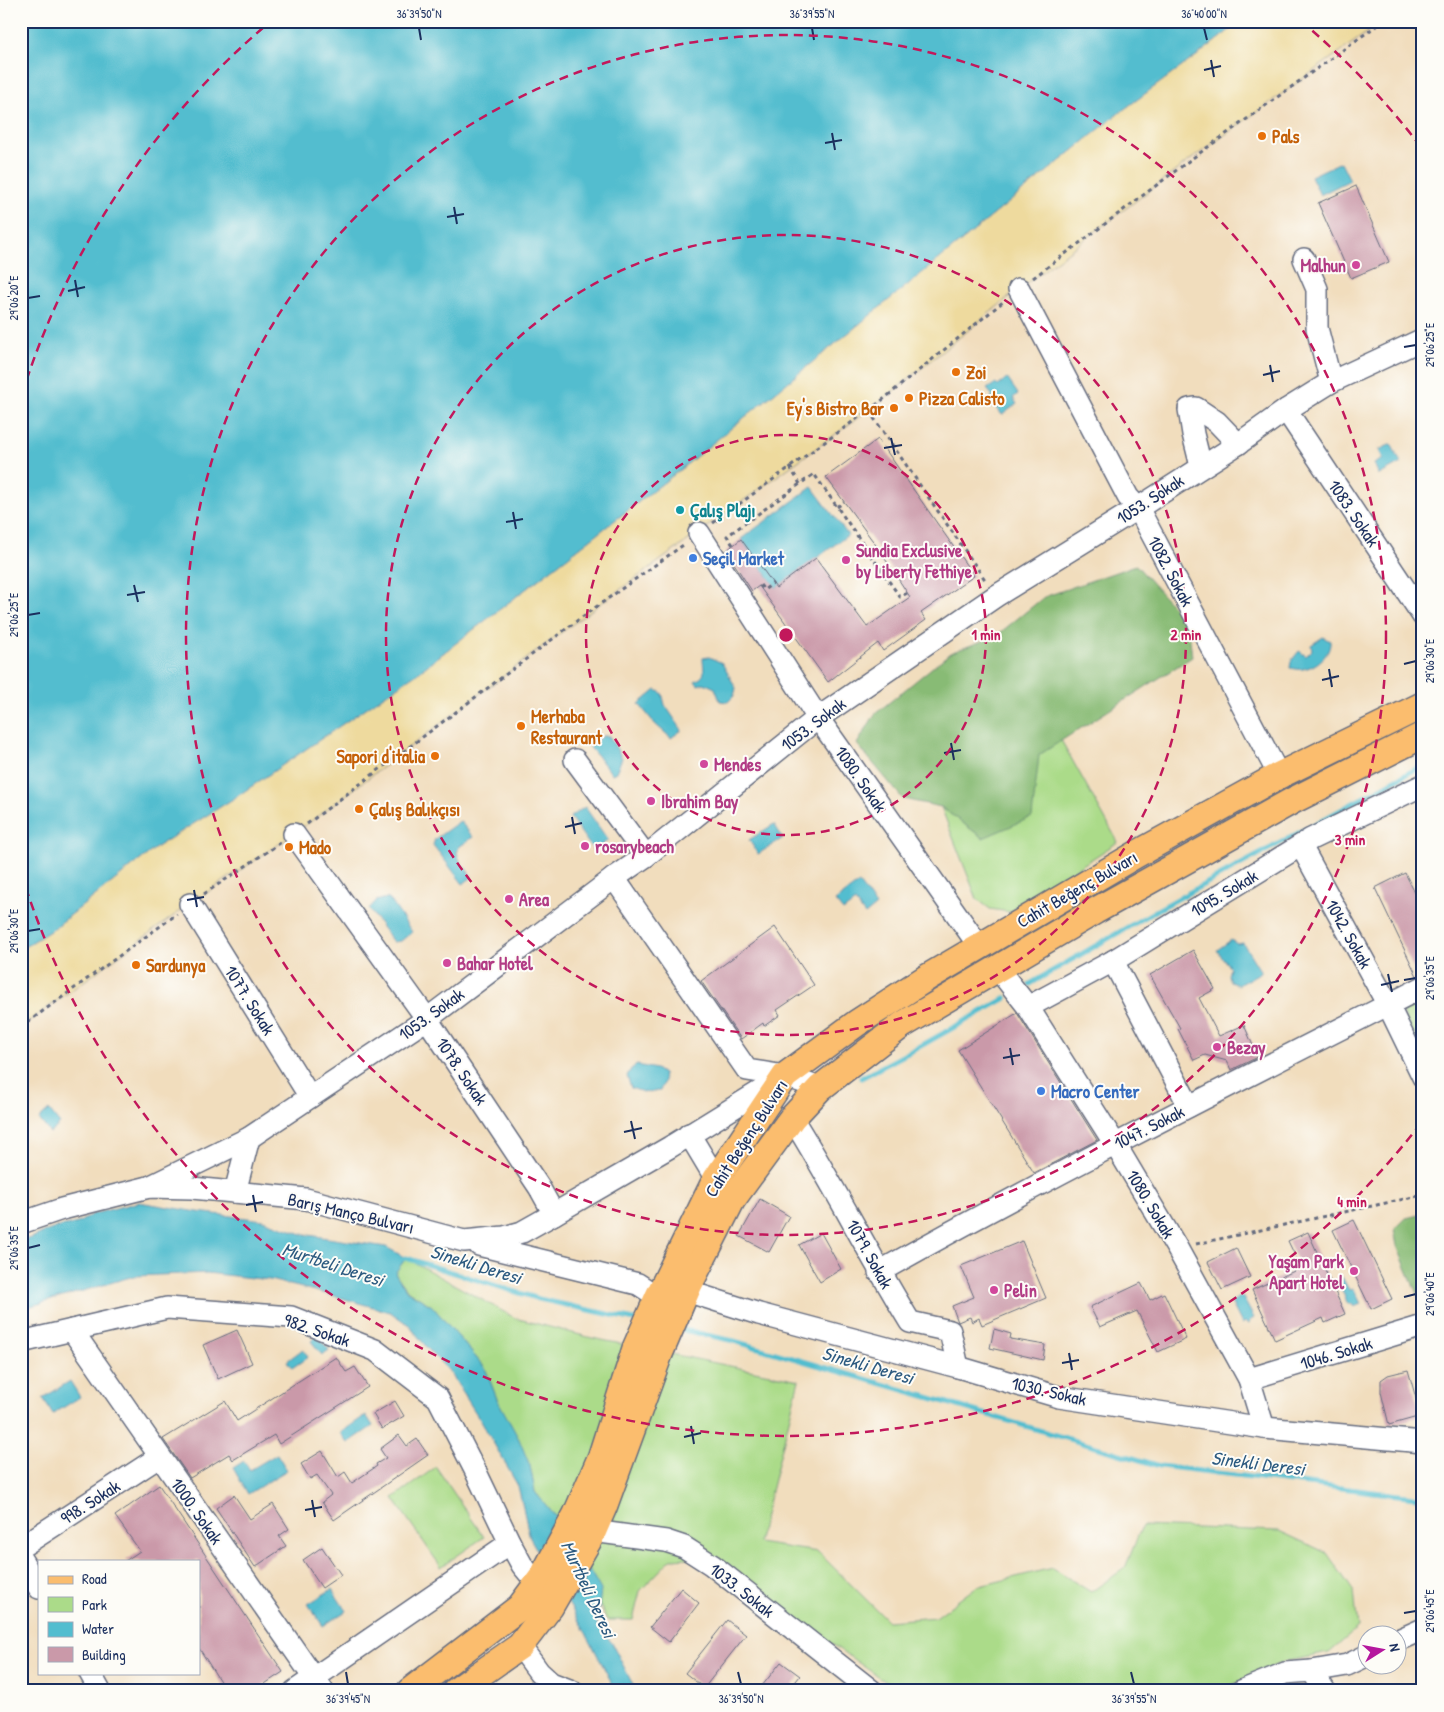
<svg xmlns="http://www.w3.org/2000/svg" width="1444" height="1712" viewBox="0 0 1444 1712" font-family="'Patrick Hand',sans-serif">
  <rect width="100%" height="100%" fill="#fdfcf7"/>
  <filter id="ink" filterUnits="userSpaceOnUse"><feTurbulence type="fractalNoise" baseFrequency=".02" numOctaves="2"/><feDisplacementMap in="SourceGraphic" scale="10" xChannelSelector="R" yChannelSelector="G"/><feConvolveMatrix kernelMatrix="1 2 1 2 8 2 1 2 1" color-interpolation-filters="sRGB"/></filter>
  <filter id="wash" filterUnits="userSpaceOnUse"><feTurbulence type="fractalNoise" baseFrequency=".0096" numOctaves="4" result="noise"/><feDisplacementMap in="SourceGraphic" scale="20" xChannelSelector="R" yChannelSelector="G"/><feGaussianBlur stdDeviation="1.12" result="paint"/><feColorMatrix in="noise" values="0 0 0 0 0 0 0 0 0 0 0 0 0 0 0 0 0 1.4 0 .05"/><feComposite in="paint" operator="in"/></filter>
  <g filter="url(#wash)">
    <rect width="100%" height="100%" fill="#f1ddbd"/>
    <g fill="#abdb89" stroke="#638574">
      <path d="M1061,740L1118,842L1010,912L990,909L977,899L941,807L983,838L1038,755Z"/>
      <path d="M1423,999V1054L1401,1010Z"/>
      <path d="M406,1258L515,1318L592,1338L799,1380L758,1543L818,1552L888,1621L936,1617L976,1587L1052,1568L1091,1592L1125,1568L1142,1526L1279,1531L1327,1553L1354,1592L1358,1628L1329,1653L1283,1662L1218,1691H899L790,1615L704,1557L671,1559L640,1591L633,1620H607L555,1516L535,1492L530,1466L497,1399L485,1368L432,1306L408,1291L395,1273Z"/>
      <path d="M436,1467L484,1537L441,1567L393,1498Z"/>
    </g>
    <g fill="#88bb75" stroke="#52756a">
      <path d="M1136,565L1188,623L1192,657L1039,755L1032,817L983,838L941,807L903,799L857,744L875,714L950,653L996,636L1044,597Z"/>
      <path d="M1423,1214V1302L1421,1303L1397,1246L1394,1230L1406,1218Z"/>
    </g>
    <path fill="#eeda9e" stroke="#84847e" d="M1241,21H1383L1190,160L1019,289L880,402L582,617L294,834L190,904L21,1027V949L53,929L158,846L236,797L420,671L676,473L1119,113L1199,54Z"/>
    <g fill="#53bdcf" stroke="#377696">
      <path d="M21,21H1241L1199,54L1119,113L676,473L420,671L236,797L158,846L53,929L21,949Z"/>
      <path d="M1341,162L1350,180L1320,195L1311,176Z"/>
      <path d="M1007,378L1018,394L1013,398L1017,404L1002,415L995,405L991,408L986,401L993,396L987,389L996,383L998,385Z"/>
      <path d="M1391,444L1401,463L1379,475L1374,464L1383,459L1379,450Z"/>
      <path d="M812,487L848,535L776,588L741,539Z"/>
      <path d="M1323,637L1330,641C1331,655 1316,667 1303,669C1299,670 1295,669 1290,668L1291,661L1299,651L1306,656L1312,650L1311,645Z"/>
      <path d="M709,657L722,663L736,688L734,696L728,702L720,701L715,688L704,683L698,685L695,681C708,675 703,671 703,658Z"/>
      <path d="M656,690L662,693L665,705L682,730L671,738L655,724L639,704Z"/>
      <path d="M603,736H609L622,758L616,772L612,774L589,746Z"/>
      <path d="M585,807L608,840L594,851L570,817Z"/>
      <path d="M460,821L473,837L459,847L457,853L460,861L472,877L463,884L433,845L435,839Z"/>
      <path d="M774,824L783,838L758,854L749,840Z"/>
      <path d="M859,883L876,906L865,915L855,902L843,911L835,901Z"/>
      <path d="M387,898L391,901L412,932L401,941L393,942L369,909L376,901Z"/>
      <path d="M1231,940L1237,944L1243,943L1261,972L1238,985L1230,982L1228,975L1230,968L1217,950Z"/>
      <path d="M637,1065L656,1069L663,1074L664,1081L660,1091L643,1092L631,1088L627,1076L631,1069Z"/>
      <path d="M49,1110L60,1124L50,1133L39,1119Z"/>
      <path d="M139,1202L198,1212L263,1220L302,1234L386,1247L406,1258L395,1273L407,1291L432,1306L485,1368L497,1399L519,1439L530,1466L535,1492L555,1516L560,1518L601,1590L597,1625L612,1643L636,1691H616L587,1635L530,1538L518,1486L481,1421L449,1371L428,1349L409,1325L390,1312L335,1296L270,1280L207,1273L134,1276L21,1309V1242L55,1228L78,1223L93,1214Z"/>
      <path d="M1342,1277L1349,1290L1354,1289L1361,1304L1354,1307L1352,1304H1348L1337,1280Z"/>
      <path d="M1242,1296L1254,1318L1250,1320L1249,1324L1245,1322L1242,1324L1231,1302Z"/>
      <path d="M317,1335L329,1350L322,1355L311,1341Z"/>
      <path d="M303,1349L308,1357L292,1368L287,1361Z"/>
      <path d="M70,1381L80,1397L53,1414L43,1398Z"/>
      <path d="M366,1415L373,1426L348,1443L340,1433Z"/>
      <path d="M277,1454L287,1470L248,1494L233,1468L244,1461L250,1470Z"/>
      <path d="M332,1589L346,1611L323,1626L308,1604Z"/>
    </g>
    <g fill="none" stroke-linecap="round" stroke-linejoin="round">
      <g stroke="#53bdcf" stroke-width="5">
        <path d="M1030,984L1159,909L1423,765"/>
        <path d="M861,1078L917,1048L1006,998"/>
        <path d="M401,1259L406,1258L539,1299L639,1321"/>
        <path d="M679,1329L734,1341L931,1398L1160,1466L1423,1498"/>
      </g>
    </g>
    <g id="blocks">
      <g fill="#ca99a9">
        <path d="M1356,186L1389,262L1351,278L1318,203Z"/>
        <path d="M878,439L974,576L921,613L926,620L883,651L878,643L828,682L759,586L752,591L726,551L741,539L776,588L816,558L867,627L910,597L878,548L826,477Z"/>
        <path d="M1405,873L1423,909V975L1417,976L1375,888Z"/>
        <path d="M775,927L814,985L777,1010L780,1015L764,1026L763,1023L741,1039L701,981Z"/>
        <path d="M1193,950L1215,989L1199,998L1219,1036L1244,1025L1258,1057L1231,1070L1227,1061L1205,1055L1194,1060L1178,1029L1180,1028L1150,975Z"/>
        <path d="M1017,1013L1097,1140L1034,1173L958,1050Z"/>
        <path d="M760,1199L789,1216L769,1252L739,1236Z"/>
        <path d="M1354,1220L1392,1299L1371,1309L1333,1230Z"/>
        <path d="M1308,1232L1345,1314L1325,1323L1323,1318L1275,1340L1252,1290L1301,1268L1288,1241Z"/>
        <path d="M821,1233L841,1269L820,1282L799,1245Z"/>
        <path d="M1022,1241L1046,1298L982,1325L979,1318L972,1322L970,1317L958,1322L952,1306L974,1297L961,1266Z"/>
        <path d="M1236,1248L1250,1277L1222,1290L1208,1262Z"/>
        <path d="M1141,1283L1150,1300L1164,1293L1186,1339L1158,1352L1137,1311L1100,1327L1090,1307Z"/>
        <path d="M994,1329L1011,1334L1010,1339L1045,1345L1043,1360L990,1348Z"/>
        <path d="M237,1330L252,1363L218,1379L203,1345Z"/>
        <path d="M336,1357L346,1372L355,1367L368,1387L279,1444L274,1435L233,1460L229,1454L190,1478L163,1439L225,1401L237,1421Z"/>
        <path d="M1408,1370L1421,1416L1389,1425L1381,1392V1380L1388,1375Z"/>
        <path d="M395,1401L404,1416L382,1429L373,1414Z"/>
        <path d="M399,1435L407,1446L417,1439L428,1455L334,1520L322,1502L331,1495L317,1475L310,1479L301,1464L322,1451L338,1477L345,1472L352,1483L377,1466L376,1464L386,1458L380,1449Z"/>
        <path d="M159,1485L283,1672L254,1691H226L199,1648V1561H125L140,1551L115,1516Z"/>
        <path d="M234,1495L250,1519L273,1504L289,1529L279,1536L286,1546L255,1567L216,1508Z"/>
        <path d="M322,1547L341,1575L322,1588L303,1560Z"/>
        <path d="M681,1588L699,1603L669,1642L650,1627Z"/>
        <path d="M727,1620L746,1635L704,1688L685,1673Z"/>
        <path d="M781,1662L800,1676L788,1691H758Z"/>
      </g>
    </g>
  </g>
  <g filter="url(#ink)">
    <use href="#blocks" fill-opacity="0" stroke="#666c7f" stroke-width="1"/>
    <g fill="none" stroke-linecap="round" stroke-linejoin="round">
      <defs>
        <g id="minor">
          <path d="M1304,259L1317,289V328L1331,382"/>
          <path d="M1019,289L1128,497L1138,508L1273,764L1278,776"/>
          <path d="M1286,410L1423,616"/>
          <path d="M1201,466L1193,434L1189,409L1196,408L1217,422L1238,444"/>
          <path d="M699,533L818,718L979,946"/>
          <path d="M575,760L646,856"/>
          <path d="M294,834L427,1019L539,1187L554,1214"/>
          <path d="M1301,846L1388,1005L1423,1077"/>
          <path d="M614,878L747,1070L785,1076L820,1088"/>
          <path d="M190,904L310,1097"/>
          <path d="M1113,961L1189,1106"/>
          <path d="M998,969L1028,1007L1115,1144L1177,1248L1249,1379L1264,1428"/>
          <path d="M1028,1007L1113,961L1311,839L1423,785"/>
          <path d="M792,1118C834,1185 869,1255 910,1322L950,1331L958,1367"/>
          <path d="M689,1134L716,1179"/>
          <path d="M149,1187L249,1138L427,1019L614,878L646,856L818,718L996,596L1138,508L1238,444L1286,410L1331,382L1423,339"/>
          <path d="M235,1192L249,1138"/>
          <path d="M21,1223L62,1209L149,1187L192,1188L306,1199L464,1241L504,1237L522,1232L554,1214L670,1147L783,1077"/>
          <path d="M479,1245L638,1284L658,1297"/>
          <path d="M879,1272C1057,1172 1240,1080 1423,987"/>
          <path d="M689,1285L699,1295L759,1314L958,1367L1059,1397L1264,1428L1423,1442"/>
          <path d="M72,1330L323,1691"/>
          <path d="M21,1342L167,1308L291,1317L375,1350L438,1398L474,1468L510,1543L522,1565L537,1583"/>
          <path d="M1249,1379L1423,1326"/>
          <path d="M593,1531L666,1541L684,1547L712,1565L872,1691"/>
          <path d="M21,1547L159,1457"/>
          <path d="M21,1559L39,1588"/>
          <path d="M1396,1641L1423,1629"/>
          <path d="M520,1646L539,1672L551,1683L572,1691"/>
          <path d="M1312,1671L1325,1691"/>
          <path d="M90,1673L100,1691"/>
          <path d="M295,1691L510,1543"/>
          <path d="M1241,1691L1285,1673L1312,1671L1347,1665L1366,1656"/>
        </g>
        <g id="major">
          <path d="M410,1691L520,1607L543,1576L576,1515L601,1457L636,1347L658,1297L716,1179L785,1076L857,1023L928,977L1137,854L1278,776L1423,705"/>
          <path d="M456,1691L520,1646L550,1607L591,1536L604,1506L659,1355L689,1285L732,1200L792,1118L820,1088L902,1025L1095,911L1292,801L1423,735"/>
        </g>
      </defs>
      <use href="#minor" stroke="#666c7f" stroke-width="24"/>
      <use href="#major" stroke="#666c7f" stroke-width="29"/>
      <g stroke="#666c7f" stroke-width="3" stroke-dasharray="4 4" stroke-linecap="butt">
        <path d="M1033,278L1190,160L1383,21"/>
        <path d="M869,411L986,581"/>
        <path d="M790,467L800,484"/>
        <path d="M837,507L844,502"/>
        <path d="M713,523L880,402L1004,301"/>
        <path d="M733,545L727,536L814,474L900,597L907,593"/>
        <path d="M886,577L893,572"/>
        <path d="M760,585L764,590L773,583"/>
        <path d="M307,824L582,617L686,543"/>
        <path d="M204,894L280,843"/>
        <path d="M21,1027L177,914"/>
        <path d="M1196,1244L1423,1195"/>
      </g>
      <use href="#minor" stroke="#fff" stroke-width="21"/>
      <use href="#major" stroke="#fbbd6e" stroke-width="26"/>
    </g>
  </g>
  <path fill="none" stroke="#1b2f5e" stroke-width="2" d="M419,28L421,40M812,28L814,40M1204,28L1207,40M1211,60L1214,77M1204,70L1221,66M832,133L835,150M825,143L842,140M454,207L457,224M447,217L464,214M75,280L78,297M68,291L85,287M28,298L40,296M1404,347L1416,345M1270,365L1273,382M1263,375L1280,371M891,438L895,455M884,448L902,445M513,512L516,529M506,522L523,519M134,585L138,602M127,595L145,592M28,615L40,613M1404,664L1416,661M1329,669L1332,687M1322,680L1339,676M951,743L954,760M944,753L961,750M572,817L575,834M565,827L582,823M194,890L197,907M187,900L204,897M28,931L40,929M1388,974L1392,992M1404,980L1416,978M1381,985L1399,981M1010,1048L1013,1065M1003,1058L1020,1055M631,1121L635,1139M624,1132L642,1128M253,1195L256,1212M246,1205L263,1202M28,1248L40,1245M1404,1297L1416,1294M1069,1353L1072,1370M1062,1363L1079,1360M691,1426L694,1444M684,1437L701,1433M312,1500L315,1517M305,1510L322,1507M1404,1613L1416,1611M346,1672L348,1684M738,1672L741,1684M1131,1672L1134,1684"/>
  <g fill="none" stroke="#c2185b" stroke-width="2.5" stroke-dasharray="9 6">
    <circle cx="786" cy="635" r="200"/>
    <circle cx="786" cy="635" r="400"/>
    <circle cx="786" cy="635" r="600"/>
    <path d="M1421 1123A801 801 0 0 1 22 876M22 394A801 801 0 0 1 271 21M1301 21A801 801 0 0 1 1421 147"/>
  </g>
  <g fill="#e8710a" stroke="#fdfcf7" stroke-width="2">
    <circle cx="1262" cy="136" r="5"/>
    <circle cx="956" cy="372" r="5"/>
    <circle cx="909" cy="398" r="5"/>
    <circle cx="894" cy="408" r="5"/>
    <circle cx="521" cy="726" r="5"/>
    <circle cx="435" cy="756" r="5"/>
    <circle cx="359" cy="809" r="5"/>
    <circle cx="289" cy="847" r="5"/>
    <circle cx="136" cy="965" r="5"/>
  </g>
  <g fill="#d1479c" stroke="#fdfcf7" stroke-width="2">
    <circle cx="1356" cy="265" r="5"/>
    <circle cx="846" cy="560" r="5"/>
    <circle cx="704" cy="764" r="5"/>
    <circle cx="651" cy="801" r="5"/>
    <circle cx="585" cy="846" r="5"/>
    <circle cx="509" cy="899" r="5"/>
    <circle cx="447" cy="963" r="5"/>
    <circle cx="1217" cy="1047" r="5"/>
    <circle cx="1354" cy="1271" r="5"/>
    <circle cx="994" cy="1290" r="5"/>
  </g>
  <circle fill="#0f9aa8" stroke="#fdfcf7" stroke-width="2" cx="680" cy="510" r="5"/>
  <g fill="#3f7fe0" stroke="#fdfcf7" stroke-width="2">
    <circle cx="693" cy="558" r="5"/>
    <circle cx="1041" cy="1091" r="5"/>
  </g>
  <g text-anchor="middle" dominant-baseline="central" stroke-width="4" stroke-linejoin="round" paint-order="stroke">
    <g font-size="18" font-weight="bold" fill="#c56008" stroke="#fdfcf7" text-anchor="start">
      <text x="1272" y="136">Pals</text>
      <text x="966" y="372">Zoi</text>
      <text x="919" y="398">Pizza Calisto</text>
      <text x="884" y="408" text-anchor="end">Ey's Bistro Bar</text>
      <text x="531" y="716">Merhaba<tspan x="531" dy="21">Restaurant</tspan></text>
      <text x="425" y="756" text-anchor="end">Sapori d'italia</text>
      <text x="369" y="809">Çalış Balıkçısı</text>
      <text x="299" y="847">Mado</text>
      <text x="146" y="965">Sardunya</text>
    </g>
    <g font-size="18" font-weight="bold" fill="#b23c85" stroke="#fdfcf7" text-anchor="start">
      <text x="1346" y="265" text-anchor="end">Malhun</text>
      <text x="856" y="550">Sundia Exclusive<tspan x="856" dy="21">by Liberty Fethiye</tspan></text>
      <text x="714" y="764">Mendes</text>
      <text x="661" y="801">Ibrahim Bay</text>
      <text x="595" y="846">rosarybeach</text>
      <text x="519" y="899">Area</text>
      <text x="457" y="963">Bahar Hotel</text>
      <text x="1227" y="1047">Bezay</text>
      <text x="1344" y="1261" text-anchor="end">Yaşam Park<tspan x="1344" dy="21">Apart Hotel</tspan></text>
      <text x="1004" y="1290">Pelin</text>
    </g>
    <g font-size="18" fill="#1b2f5e" stroke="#fdfcf7">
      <text transform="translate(1150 499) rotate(-33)">1053. Sokak</text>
      <text transform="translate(1354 513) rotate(56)">1083. Sokak</text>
      <text transform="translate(1171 571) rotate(62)">1082. Sokak</text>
      <text transform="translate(813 724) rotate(-37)">1053. Sokak</text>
      <text transform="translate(861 779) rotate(55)">1080. Sokak</text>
      <text transform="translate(1077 889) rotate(-30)">Cahit Beğenç Bulvarı</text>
      <text transform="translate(1224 893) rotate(-31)">1095. Sokak</text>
      <text transform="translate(1349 934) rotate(61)">1042. Sokak</text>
      <text transform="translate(250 1000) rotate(58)">1077. Sokak</text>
      <text transform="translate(431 1014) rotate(-36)">1053. Sokak</text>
      <text transform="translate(462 1071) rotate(56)">1078. Sokak</text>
      <text transform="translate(1149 1127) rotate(-27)">1047. Sokak</text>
      <text transform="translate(746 1138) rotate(-57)">Cahit Beğenç Bulvarı</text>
      <text transform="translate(1151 1204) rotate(59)">1080. Sokak</text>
      <text transform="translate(351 1213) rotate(13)">Barış Manço Bulvarı</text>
      <text transform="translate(870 1254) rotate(61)">1079. Sokak</text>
      <text transform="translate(317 1330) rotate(19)">982. Sokak</text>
      <text transform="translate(1336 1353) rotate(-17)">1046. Sokak</text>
      <text transform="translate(1049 1391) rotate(13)">1030. Sokak</text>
      <text transform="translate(90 1502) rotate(-33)">998. Sokak</text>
      <text transform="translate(197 1511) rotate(55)">1000. Sokak</text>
      <text transform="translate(742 1590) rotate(38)">1033. Sokak</text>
    </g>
    <g font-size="18" font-weight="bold" fill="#0d838f" stroke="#fdfcf7" text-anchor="start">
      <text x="690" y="510">Çalış Plajı</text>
    </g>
    <g font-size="18" font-weight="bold" fill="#366cbe" stroke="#fdfcf7" text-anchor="start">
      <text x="703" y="558">Seçil Market</text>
      <text x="1051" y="1091">Macro Center</text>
    </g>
    <g font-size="19" font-style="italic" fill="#2c5a80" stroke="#fdfcf7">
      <text transform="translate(333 1264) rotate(18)">Murtbeli Deresi</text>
      <text transform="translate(476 1264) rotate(17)">Sinekli Deresi</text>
      <text transform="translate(868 1365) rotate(16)">Sinekli Deresi</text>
      <text transform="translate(1258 1463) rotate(7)">Sinekli Deresi</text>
      <text transform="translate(589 1589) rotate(65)">Murtbeli Deresi</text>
    </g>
  </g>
  <circle cx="786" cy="635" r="8" fill="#c2185b" stroke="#fdfcf7" stroke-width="2.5"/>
  <g font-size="15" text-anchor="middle" font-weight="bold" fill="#c2185b" stroke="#fdfcf7" stroke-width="4" stroke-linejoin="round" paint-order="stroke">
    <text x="986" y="640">1 min</text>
    <text x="1186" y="640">2 min</text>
    <text x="1350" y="845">3 min</text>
    <text x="1352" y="1207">4 min</text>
  </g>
  <rect width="1444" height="1712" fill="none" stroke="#fdfcf7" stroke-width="55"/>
  <rect x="38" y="1560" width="162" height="115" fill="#fdfcf7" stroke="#a3aaba"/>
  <rect x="48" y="1576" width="25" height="8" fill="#fbbd6e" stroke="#a3aaba"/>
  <text x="82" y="1584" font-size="15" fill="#1b2f5e">Road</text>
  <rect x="48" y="1597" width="25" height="15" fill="#abdb89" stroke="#a3aaba"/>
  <text x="82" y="1610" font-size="15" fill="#1b2f5e">Park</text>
  <rect x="48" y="1622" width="25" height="15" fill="#53bdcf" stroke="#a3aaba"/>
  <text x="82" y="1634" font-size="15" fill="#1b2f5e">Water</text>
  <rect x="48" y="1647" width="25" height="15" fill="#ca99a9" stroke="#a3aaba"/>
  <text x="82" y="1660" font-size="15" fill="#1b2f5e">Building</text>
  <g transform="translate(1382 1650) rotate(79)"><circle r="24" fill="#fdfcf7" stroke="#a3aaba"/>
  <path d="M0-4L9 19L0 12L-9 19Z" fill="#b5179e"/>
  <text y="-8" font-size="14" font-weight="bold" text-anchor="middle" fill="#1b2f5e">N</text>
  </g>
  <rect x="28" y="28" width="1388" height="1656" fill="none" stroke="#1b2f5e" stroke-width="2"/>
  <g font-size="12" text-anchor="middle" fill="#1b2f5e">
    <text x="419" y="18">36°39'50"N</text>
    <text x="812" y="18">36°39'55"N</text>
    <text x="1204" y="18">36°40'00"N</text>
    <text transform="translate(14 298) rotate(-90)" y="4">29°06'20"E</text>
    <text transform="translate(1430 345) rotate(-90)" y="4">29°06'25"E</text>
    <text transform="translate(14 615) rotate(-90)" y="4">29°06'25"E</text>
    <text transform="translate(1430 661) rotate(-90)" y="4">29°06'30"E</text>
    <text transform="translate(14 931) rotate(-90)" y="4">29°06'30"E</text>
    <text transform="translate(1430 978) rotate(-90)" y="4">29°06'35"E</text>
    <text transform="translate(14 1248) rotate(-90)" y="4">29°06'35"E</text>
    <text transform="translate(1430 1294) rotate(-90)" y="4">29°06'40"E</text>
    <text transform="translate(1430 1611) rotate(-90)" y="4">29°06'45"E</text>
    <text x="348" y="1703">36°39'45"N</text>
    <text x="741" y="1703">36°39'50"N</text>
    <text x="1134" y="1703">36°39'55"N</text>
  </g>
</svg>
